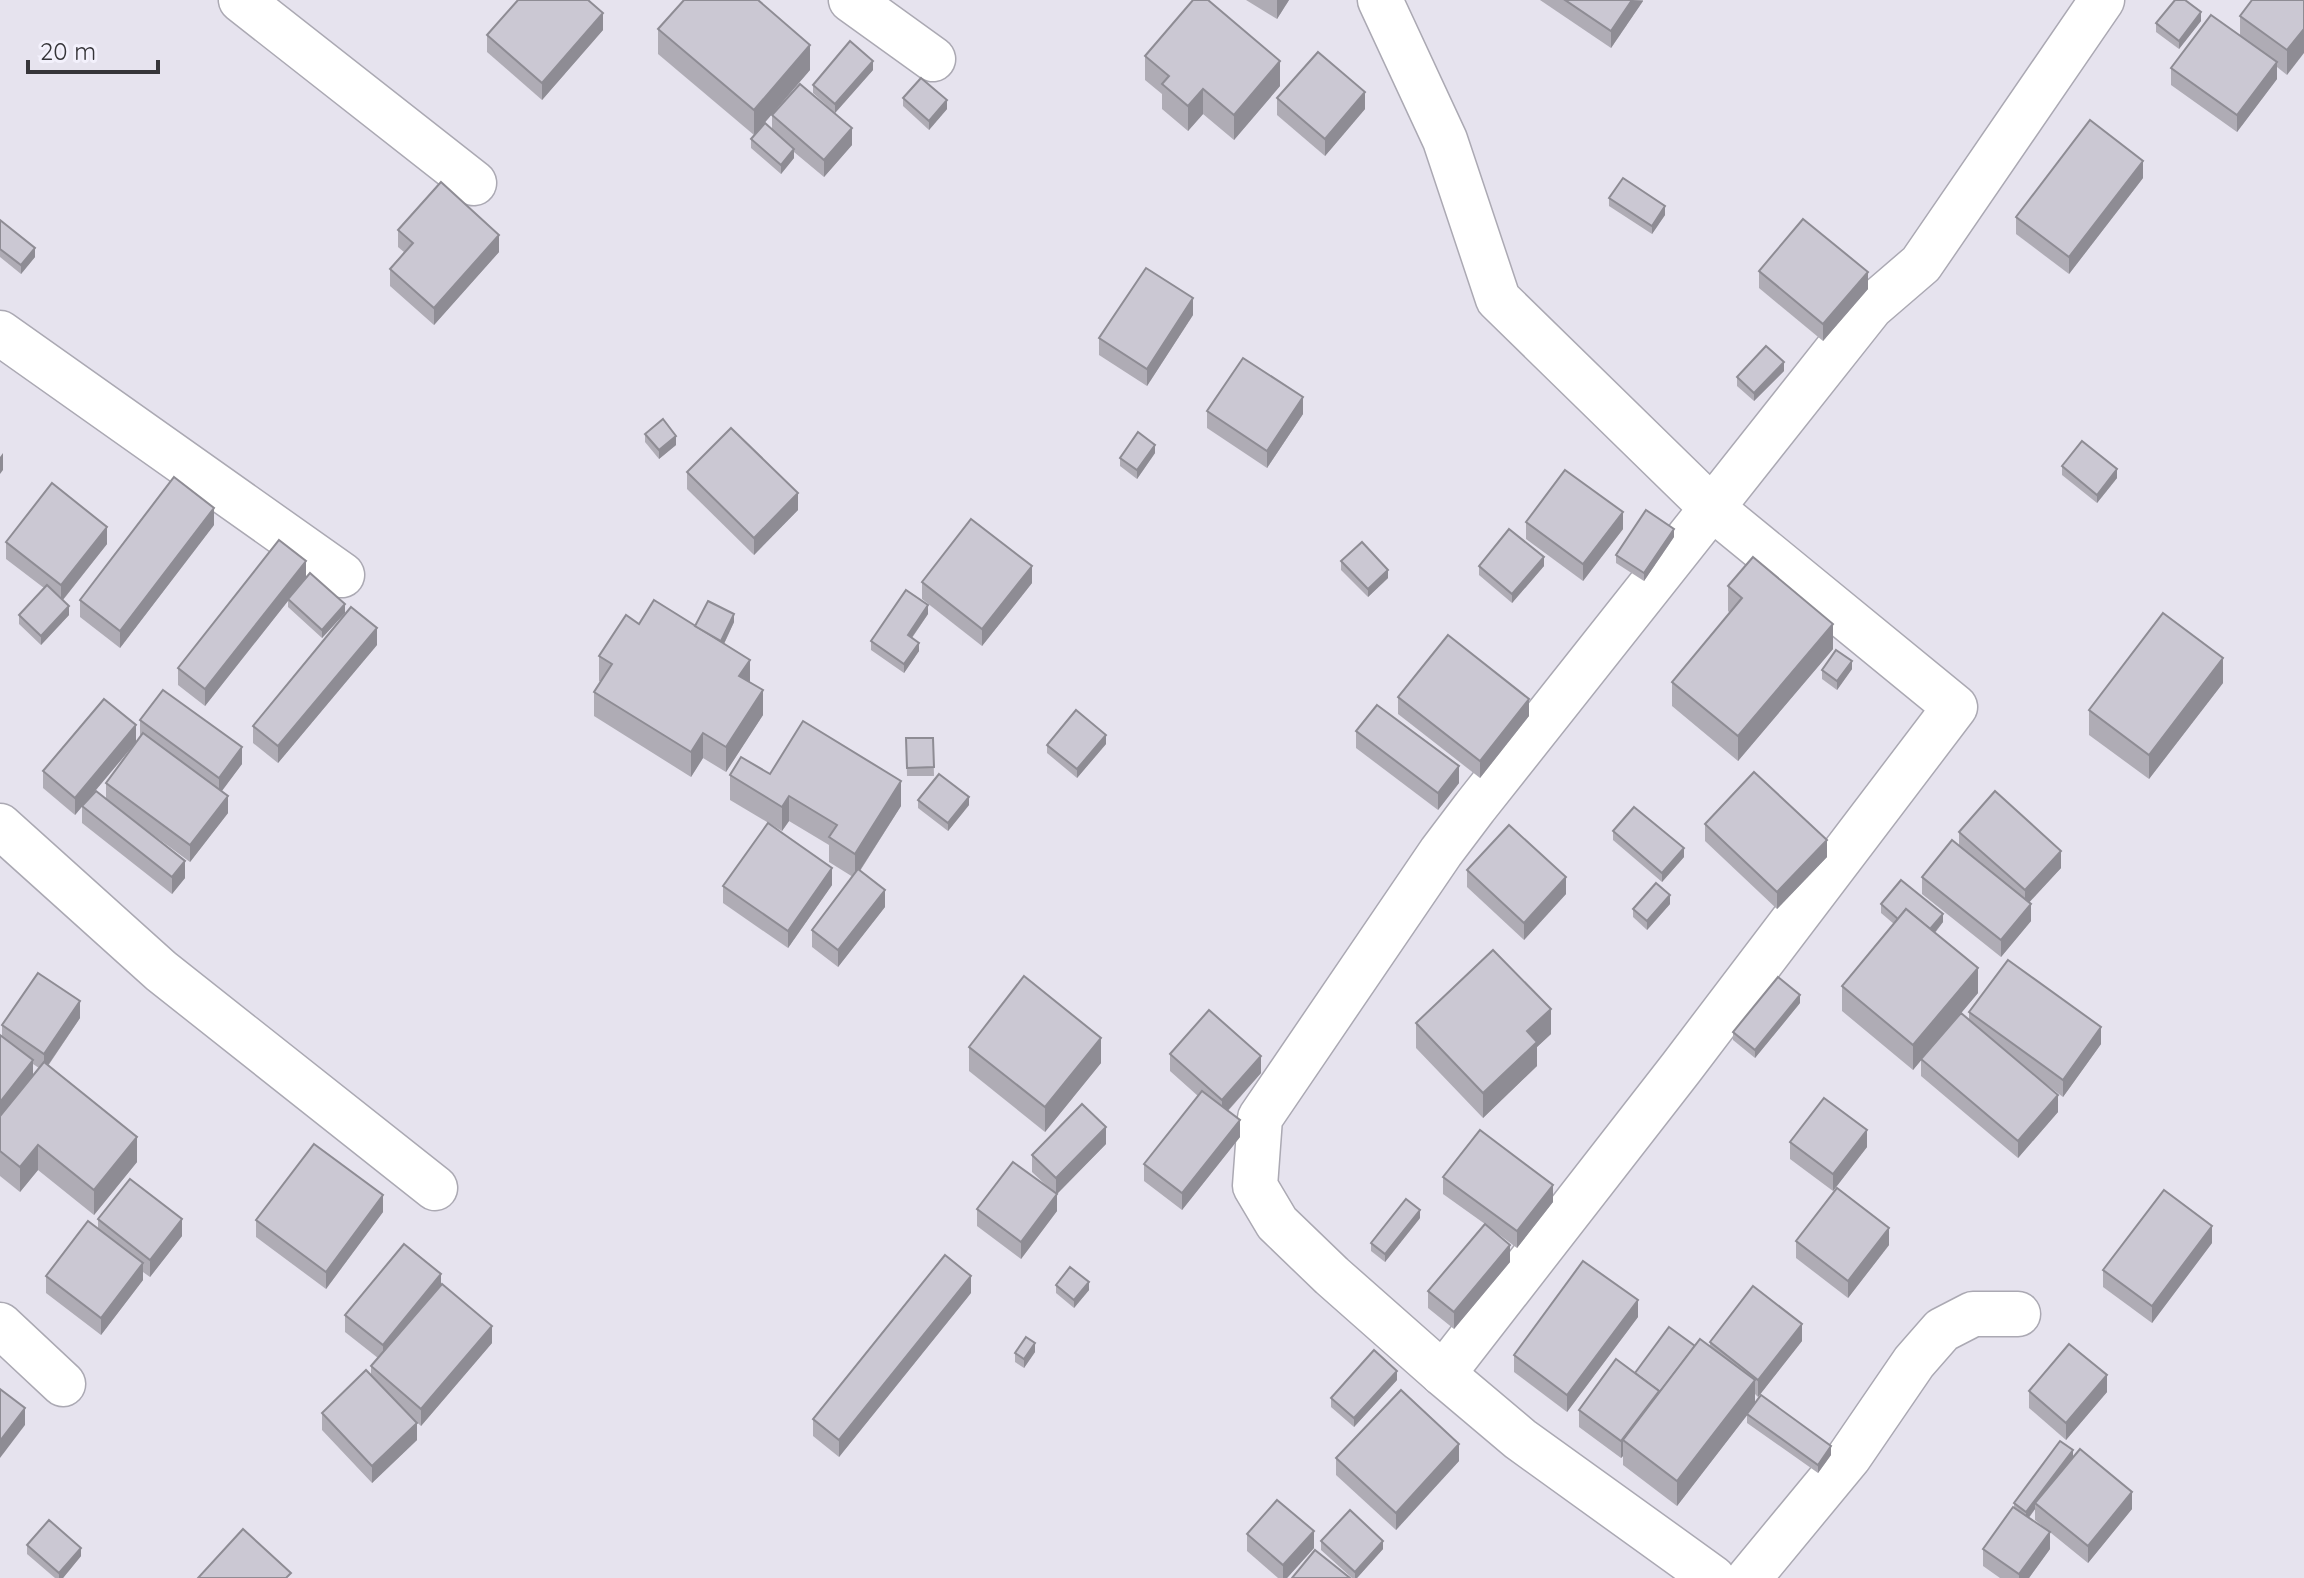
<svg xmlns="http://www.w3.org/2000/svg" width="2304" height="1578" viewBox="0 0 2304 1578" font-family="Quicksand,sans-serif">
  <rect width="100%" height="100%" fill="#e6e3ee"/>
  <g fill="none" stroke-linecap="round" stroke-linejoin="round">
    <defs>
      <g id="minor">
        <path d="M241,0L474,183"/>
        <path d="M851,0L933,59"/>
        <path d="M1380,0L1445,140L1498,299L1712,508L1955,707L1681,1068L1443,1374"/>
        <path d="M0,333L342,575"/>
        <path d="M0,826L161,971L435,1188"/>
        <path d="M0,1325L63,1384"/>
        <path d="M1713,1578L1520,1439L1443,1374L1332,1276L1277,1223L1255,1186L1260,1118L1441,852L1475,807L1871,307L1921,264L2102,0"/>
        <path d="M1749,1578L1849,1457L1914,1362L1942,1330L1973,1314H2018"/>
      </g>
    </defs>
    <use href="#minor" stroke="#aba9b3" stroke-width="47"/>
    <use href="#minor" stroke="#fff" stroke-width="44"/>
  </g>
  <g fill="#afacb5" fill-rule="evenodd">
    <path d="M1246,0H1289L1277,19Z"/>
    <path d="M1540,0H1643V1L1611,48Z"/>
    <path d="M2304,0L2287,75L2277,67V79L2237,132L2171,85V68L2240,36V16Z"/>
    <path d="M2201,21L2179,49L2156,32V23Z"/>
    <path d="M658,29L810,70L754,135L658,54Z"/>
    <path d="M603,30L542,100L487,52V35Z"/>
    <path d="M1145,56L1280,86L1234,140L1203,114L1188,131L1162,109V94L1145,80Z"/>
    <path d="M873,70L835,113L813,93V85Z"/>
    <path d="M903,98L947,109L929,130L903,106Z"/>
    <path d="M1277,98L1365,109L1325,156L1277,115Z"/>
    <path d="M772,115L852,145L824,177L794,152V158L781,174L751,148V139L772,129Z"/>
    <path d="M2143,178L2069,274L2016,234V217Z"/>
    <path d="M1609,198L1665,215L1652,234L1609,206Z"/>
    <path d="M0,220L35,257L21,274L0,257Z"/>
    <path d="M398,230L499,252L434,325L390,286V269L404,252L398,247Z"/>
    <path d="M1759,271L1868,289L1823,341L1759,288Z"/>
    <path d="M1193,315L1147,386L1099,355V338Z"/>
    <path d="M1784,371L1754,401L1737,386V377Z"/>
    <path d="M1207,411L1303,414L1267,468L1207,428Z"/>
    <path d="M645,434L676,445L659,459L645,442Z"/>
    <path d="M1155,453L1137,479L1120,466V458Z"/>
    <path d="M2062,466L2117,478L2097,503L2062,475Z"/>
    <path d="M687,472L798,510L754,555L687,489Z"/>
    <path d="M1526,522L1623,529L1583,581L1526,539Z"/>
    <path d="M214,525L120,648L80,617V600Z"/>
    <path d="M1674,537L1644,581L1616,563V555Z"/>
    <path d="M6,542L107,544L63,600L69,615L41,645L19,624V615L44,588L6,559Z"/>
    <path d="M1341,561L1388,578L1368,597L1341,570Z"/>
    <path d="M1479,566H1544L1512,603L1479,575Z"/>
    <path d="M306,578L345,613L322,638L288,607V601L205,706L178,685V668Z"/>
    <path d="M922,582L1032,583L982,646L922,599Z"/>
    <path d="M1728,586L1833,649L1738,761L1672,706V682L1730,613L1728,611Z"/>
    <path d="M928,614L912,638L919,651L904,673L871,650V641Z"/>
    <path d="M734,622L724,644L750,682L763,715L726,772L703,758L691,777L594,716V692L601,682L599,681V656L639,624L695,626Z"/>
    <path d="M377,645L278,763L253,743V726Z"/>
    <path d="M1852,669L1837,690L1822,679V670Z"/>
    <path d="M2223,683L2149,779L2089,735V710Z"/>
    <path d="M1398,697L1529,716L1480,778L1398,714Z"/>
    <path d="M140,720L242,764L221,791L228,813L190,862L141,826L185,878L172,894L82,823V806L106,798V783L140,737Z"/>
    <path d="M1356,731L1459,783L1438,810L1356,748Z"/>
    <path d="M906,738H933L934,776H907Z"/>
    <path d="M136,742L75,815L43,788V771Z"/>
    <path d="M1106,744L1077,778L1047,753V745Z"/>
    <path d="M770,774L901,806L860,871L885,907L838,967L812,947V930L853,877L829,862V845L789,821L782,831L730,800V775Z"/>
    <path d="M918,800L969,805L948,831L918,808Z"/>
    <path d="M1705,824L1827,857L1777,909L1705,841Z"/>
    <path d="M1613,831L1684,857L1662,882L1613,840Z"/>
    <path d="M1959,832L2061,868L2029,902L2031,921L2001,957L1922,894V877L1959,845Z"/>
    <path d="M1467,870L1566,894L1524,940L1467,887Z"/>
    <path d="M832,885L788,948L723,903V886Z"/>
    <path d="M1670,904L1647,930L1633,917V909Z"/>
    <path d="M1881,904L1943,922L1935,933L1978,993L1946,1031L1969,1020V1012L2101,1044L2063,1097L2047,1085L2058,1112L2018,1158L1921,1076V1060L1913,1070L1842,1011V986L1894,924L1881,913Z"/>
    <path d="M1800,1003L1755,1058L1733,1040V1032Z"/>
    <path d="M80,1018L48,1066L137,1162L94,1215L38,1170L20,1192L0,1176V1035L2,1036V1025ZM33,1064L39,1068L33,1076Z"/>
    <path d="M1416,1023L1551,1034L1537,1047V1066L1483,1118L1416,1048Z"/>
    <path d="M969,1047L1101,1063L1045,1132L969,1071Z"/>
    <path d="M1170,1054L1261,1073L1228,1111L1240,1137L1182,1210L1144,1181V1164L1198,1096L1170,1071Z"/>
    <path d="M1790,1142L1867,1147L1833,1191L1790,1159Z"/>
    <path d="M1106,1144L1057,1194V1211L1021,1259L977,1226V1209L1050,1189L1032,1172V1155Z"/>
    <path d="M1443,1177L1553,1202L1517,1248L1489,1227L1510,1262L1454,1329L1428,1308V1291L1485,1224L1443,1194Z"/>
    <path d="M383,1212L326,1289L256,1237V1220Z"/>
    <path d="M1420,1218L1385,1262L1371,1251V1243Z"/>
    <path d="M98,1219L182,1236L150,1277L143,1272V1280L101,1335L46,1293V1276L98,1228Z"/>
    <path d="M1796,1241L1889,1245L1848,1298L1796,1258Z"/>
    <path d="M2212,1243L2152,1323L2103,1287V1270Z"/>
    <path d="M441,1284L492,1343L421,1426L410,1416L417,1440L372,1483L322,1430V1413L371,1376V1366L378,1358L345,1332V1315Z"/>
    <path d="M1056,1285L1089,1290L1074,1308L1056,1293Z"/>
    <path d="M971,1293L839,1457L813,1436V1419Z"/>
    <path d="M1638,1317L1567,1412L1514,1372V1355Z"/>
    <path d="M1802,1341L1758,1397L1755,1394V1403L1831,1455L1818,1473L1747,1423V1415L1677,1506L1623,1465V1456L1621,1458L1579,1427V1410L1635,1373L1695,1346H1710V1342Z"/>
    <path d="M1035,1352L1024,1368L1015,1362V1353Z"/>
    <path d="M1397,1380L1354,1427L1331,1407V1398Z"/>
    <path d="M2029,1391L2107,1392L2066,1440L2029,1408Z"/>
    <path d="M1336,1458L1459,1461L1396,1530L1336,1475Z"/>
    <path d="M2073,1458L2132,1509L2088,1563L2035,1520V1509L2029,1518L2050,1549L2029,1578H2000L1983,1566V1549L2014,1508V1503Z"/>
    <path d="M1247,1534L1314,1548L1287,1578H1278L1247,1551Z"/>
    <path d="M1321,1541L1383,1549L1357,1578H1352L1321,1550Z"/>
    <path d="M27,1545L81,1556L63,1578H55L27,1554Z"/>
  </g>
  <g fill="#8e8c94">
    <path d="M1277,0H1289L1277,19Z"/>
    <path d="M1632,0L1643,1L1611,48V31Z"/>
    <path d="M2201,12V21L2179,49V41Z"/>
    <path d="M603,13V30L542,100V83Z"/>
    <path d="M2304,29V53L2287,75V50Z"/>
    <path d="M810,45V70L754,135V110Z"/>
    <path d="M873,61V70L835,113V104Z"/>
    <path d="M1280,61V86L1234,140V115Z"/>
    <path d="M2277,62V79L2237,132V115Z"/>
    <path d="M1203,89V114L1188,131V106Z"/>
    <path d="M1365,92V109L1325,156V139Z"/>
    <path d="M947,100V109L929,130V121Z"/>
    <path d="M852,128V145L824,177V160Z"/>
    <path d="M794,149V158L781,174V165Z"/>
    <path d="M2143,161V178L2069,274V257Z"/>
    <path d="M1665,206V215L1652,234V226Z"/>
    <path d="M499,235V252L434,325V308Z"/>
    <path d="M35,248V257L21,274V265Z"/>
    <path d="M1868,272V289L1823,341V324Z"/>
    <path d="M1193,298V315L1147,386V369Z"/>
    <path d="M1784,362V371L1754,401V393Z"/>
    <path d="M1303,397V414L1267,468V451Z"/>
    <path d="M676,436V445L659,459V450Z"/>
    <path d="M1155,445V453L1137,479V470Z"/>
    <path d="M3,453V470L0,474V457Z"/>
    <path d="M2117,469V478L2097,503V495Z"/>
    <path d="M798,493V510L754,555V538Z"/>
    <path d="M214,508V525L120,648V631Z"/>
    <path d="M1623,512V529L1583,581V564Z"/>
    <path d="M107,527V544L61,602V585Z"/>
    <path d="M1674,529V537L1644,581V573Z"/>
    <path d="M1544,557V566L1512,603V594Z"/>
    <path d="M306,561V578L205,706V689Z"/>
    <path d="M1032,566V583L982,646V629Z"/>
    <path d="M1388,570V578L1368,597V589Z"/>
    <path d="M345,604V613L322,638V630Z"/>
    <path d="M928,605V614L908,643V635Z"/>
    <path d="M69,606V615L41,645V636Z"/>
    <path d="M734,614V622L721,650V641Z"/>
    <path d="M1833,624V649L1738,761V736Z"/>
    <path d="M377,628V645L278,763V746Z"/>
    <path d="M919,643V651L904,673V664Z"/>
    <path d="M2223,658V683L2149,779V755Z"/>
    <path d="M750,660V685L739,676Z"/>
    <path d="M1852,661V669L1837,690V681Z"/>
    <path d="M763,690V715L726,772V747Z"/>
    <path d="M1529,699V716L1480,778V761Z"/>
    <path d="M136,725V742L75,815V798Z"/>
    <path d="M703,733V758L691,777V752Z"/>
    <path d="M1106,735V744L1077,778V769Z"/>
    <path d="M242,747V764L219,795V778Z"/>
    <path d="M1459,766V783L1438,810V793Z"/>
    <path d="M901,781V806L855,878V854Z"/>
    <path d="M228,796V813L190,862V845Z"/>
    <path d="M789,796V821L782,831V807Z"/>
    <path d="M969,797V805L948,831V823Z"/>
    <path d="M1827,840V857L1777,909V892Z"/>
    <path d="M1684,848V857L1662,882V873Z"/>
    <path d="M2061,851V868L2025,907V890Z"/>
    <path d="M185,861V878L172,894V877Z"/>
    <path d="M832,868V885L788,948V931Z"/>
    <path d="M1566,877V894L1524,940V923Z"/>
    <path d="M885,890V907L838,967V950Z"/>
    <path d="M1670,895V904L1647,930V921Z"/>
    <path d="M2031,904V921L2001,957V940Z"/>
    <path d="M1943,914V922L1923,947V938Z"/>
    <path d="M1978,968V993L1913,1070V1045Z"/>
    <path d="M1800,995V1003L1755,1058V1050Z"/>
    <path d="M80,1001V1018L44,1071V1054Z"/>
    <path d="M1551,1009V1034L1537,1047V1066L1483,1118V1093L1527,1031Z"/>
    <path d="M2101,1027V1044L2063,1097V1080Z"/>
    <path d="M1101,1038V1063L1045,1132V1107Z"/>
    <path d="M1261,1056V1073L1222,1117V1100Z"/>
    <path d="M33,1060V1085L0,1127V1102Z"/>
    <path d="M2058,1095V1112L2018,1158V1141Z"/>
    <path d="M1240,1120V1137L1182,1210V1193Z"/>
    <path d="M1106,1127V1144L1057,1194V1211L1021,1259V1242L1056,1195V1178Z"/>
    <path d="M1867,1130V1147L1833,1191V1174Z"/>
    <path d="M137,1137V1162L94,1215V1190Z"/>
    <path d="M38,1145V1170L20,1192V1167Z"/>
    <path d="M1553,1185V1202L1517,1248V1231Z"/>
    <path d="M383,1195V1212L326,1289V1272Z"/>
    <path d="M1420,1210V1218L1385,1262V1254Z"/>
    <path d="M182,1219V1236L150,1277V1260Z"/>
    <path d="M2212,1226V1243L2152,1323V1306Z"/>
    <path d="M1889,1228V1245L1848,1298V1281Z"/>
    <path d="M1510,1245V1262L1454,1329V1312Z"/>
    <path d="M143,1263V1280L101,1335V1318Z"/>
    <path d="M441,1274V1291L383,1362V1345Z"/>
    <path d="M971,1276V1293L839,1457V1440Z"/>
    <path d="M1089,1282V1290L1074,1308V1300Z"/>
    <path d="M1638,1300V1317L1567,1412V1395Z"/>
    <path d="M1802,1324V1341L1758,1397V1380Z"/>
    <path d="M492,1326V1343L421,1426V1409Z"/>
    <path d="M1035,1343V1352L1024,1368V1359Z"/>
    <path d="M1397,1371V1380L1354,1427V1418Z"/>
    <path d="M2107,1375V1392L2066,1440V1423Z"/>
    <path d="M1755,1380V1405L1677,1506V1481Z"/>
    <path d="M25,1408V1425L0,1458V1441Z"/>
    <path d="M417,1423V1440L372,1483V1466Z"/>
    <path d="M1623,1440V1456L1621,1458V1441Z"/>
    <path d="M1459,1444V1461L1396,1530V1513Z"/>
    <path d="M1831,1446V1455L1818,1473V1465Z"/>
    <path d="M2073,1450V1459L2035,1503V1509L2026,1521V1512Z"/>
    <path d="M2132,1492V1509L2088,1563V1546Z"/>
    <path d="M1314,1531V1548L1287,1578H1283V1565Z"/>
    <path d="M2050,1532V1549L2029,1578H2019V1574Z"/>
    <path d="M1383,1541V1549L1357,1578H1355V1572Z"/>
    <path d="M81,1548V1556L63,1578H59V1573Z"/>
  </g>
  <g fill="#cbc8d3" stroke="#8e8c94" stroke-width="2">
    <path d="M518,0H588L603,13L542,83L487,35Z"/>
    <path d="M684,0H758L810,45L754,110L658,29Z"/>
    <path d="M1193,0H1208L1280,61L1234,115L1203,89L1188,106L1162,84L1169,76L1145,56Z"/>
    <path d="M1565,0H1632L1611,31Z"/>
    <path d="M2175,0H2185L2201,12L2179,41L2156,23Z"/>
    <path d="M2252,0H2304V29L2287,50L2240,16Z"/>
    <path d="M2211,15L2277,62L2237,115L2171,68Z"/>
    <path d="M850,41L873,61L835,104L813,85Z"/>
    <path d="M1318,52L1365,92L1325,139L1277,98Z"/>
    <path d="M921,78L947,100L929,121L903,98Z"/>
    <path d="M800,84L852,128L824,160L772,115Z"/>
    <path d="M2090,120L2143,161L2069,257L2016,217Z"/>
    <path d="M765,123L794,149L781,165L751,139Z"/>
    <path d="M1623,178L1665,206L1652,226L1609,198Z"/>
    <path d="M441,182L499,235L434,308L390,269L413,243L398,230Z"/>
    <path d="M1803,219L1868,272L1823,324L1759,271Z"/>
    <path d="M0,220L35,248L21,265L0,249Z"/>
    <path d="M1146,268L1193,298L1147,369L1099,338Z"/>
    <path d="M1766,346L1784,362L1754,393L1737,377Z"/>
    <path d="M1243,358L1303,397L1267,451L1207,411Z"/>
    <path d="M663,419L676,436L659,450L645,434Z"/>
    <path d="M731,428L798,493L754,538L687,472Z"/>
    <path d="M1138,432L1155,445L1137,470L1120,458Z"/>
    <path d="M2082,441L2117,469L2097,495L2062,466Z"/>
    <path d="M1565,470L1623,512L1583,564L1526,522Z"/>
    <path d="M174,477L214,508L120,631L80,600Z"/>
    <path d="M52,483L107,527L61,585L6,542Z"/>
    <path d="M1646,510L1674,529L1644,573L1616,555Z"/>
    <path d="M971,519L1032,566L982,629L922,582Z"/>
    <path d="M1509,529L1544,557L1512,594L1479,566Z"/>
    <path d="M279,540L306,561L205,689L178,668Z"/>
    <path d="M1362,542L1388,570L1368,589L1341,561Z"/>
    <path d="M1753,557L1833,624L1738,736L1672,682L1742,598L1728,586Z"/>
    <path d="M310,573L345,604L322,630L288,599Z"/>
    <path d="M47,585L69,606L41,636L19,615Z"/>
    <path d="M906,590L928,605L908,635L919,643L904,664L871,641Z"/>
    <path d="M654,600L750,660L739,676L763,690L726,747L703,733L691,752L594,692L612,664L599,656L626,615L639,624Z"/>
    <path d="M708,601L734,614L721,641L695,626Z"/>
    <path d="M351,607L377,628L278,746L253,726Z"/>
    <path d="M2163,613L2223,658L2149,755L2089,710Z"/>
    <path d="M1448,635L1529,699L1480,761L1398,697Z"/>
    <path d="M1836,650L1852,661L1837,681L1822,670Z"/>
    <path d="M163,690L242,747L219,778L140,720Z"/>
    <path d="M104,699L136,725L75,798L43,771Z"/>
    <path d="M1377,705L1459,766L1438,793L1356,731Z"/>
    <path d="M1076,710L1106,735L1077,769L1047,745Z"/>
    <path d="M803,721L901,781L855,854L829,837L837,825L789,796L782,807L730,775L741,757L770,774Z"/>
    <path d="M143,733L228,796L190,845L106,783Z"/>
    <path d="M906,738H933L934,767L907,768Z"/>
    <path d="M1754,772L1827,840L1777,892L1705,824Z"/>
    <path d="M939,774L969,797L948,823L918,800Z"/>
    <path d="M96,791L185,861L172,877L82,806Z"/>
    <path d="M1995,791L2061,851L2025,890L1959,832Z"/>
    <path d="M1634,807L1684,848L1662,873L1613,831Z"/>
    <path d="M768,823L832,868L788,931L723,886Z"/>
    <path d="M1509,825L1566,877L1524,923L1467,870Z"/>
    <path d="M1952,840L2031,904L2001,940L1922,877Z"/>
    <path d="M858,869L885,890L838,950L812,930Z"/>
    <path d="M1901,880L1943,914L1930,929L1906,909L1898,919L1881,904Z"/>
    <path d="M1656,883L1670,895L1647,921L1633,909Z"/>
    <path d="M1906,909L1978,968L1913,1045L1842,986Z"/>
    <path d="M1493,950L1551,1009L1527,1031L1537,1042L1483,1093L1416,1023Z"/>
    <path d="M2008,960L2101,1027L2063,1080L1969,1012Z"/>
    <path d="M38,973L80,1001L44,1054L2,1025Z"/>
    <path d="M1024,976L1101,1038L1045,1107L969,1047Z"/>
    <path d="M1778,977L1800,995L1755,1050L1733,1032Z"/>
    <path d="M1209,1010L1261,1056L1222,1100L1170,1054Z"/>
    <path d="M1961,1013L2058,1095L2018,1141L1921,1059Z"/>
    <path d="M0,1035L33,1060L0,1102Z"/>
    <path d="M44,1062L137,1137L94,1190L38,1145L20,1167L0,1151V1116Z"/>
    <path d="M1202,1091L1240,1120L1182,1193L1144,1164Z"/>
    <path d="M1824,1098L1867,1130L1833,1174L1790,1142Z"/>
    <path d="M1082,1104L1106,1127L1056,1178L1032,1155Z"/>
    <path d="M1480,1130L1553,1185L1517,1231L1443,1177Z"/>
    <path d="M314,1144L383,1195L326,1272L256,1220Z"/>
    <path d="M1013,1162L1057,1194L1021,1242L977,1209Z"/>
    <path d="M130,1179L182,1219L150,1260L98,1219Z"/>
    <path d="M1837,1188L1889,1228L1848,1281L1796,1241Z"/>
    <path d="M2164,1190L2212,1226L2152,1306L2103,1270Z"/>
    <path d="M1406,1199L1420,1210L1385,1254L1371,1243Z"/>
    <path d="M88,1221L143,1263L101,1318L46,1276Z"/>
    <path d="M1485,1224L1510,1245L1454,1312L1428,1291Z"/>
    <path d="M404,1244L441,1274L383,1345L345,1315Z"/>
    <path d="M945,1255L971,1276L839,1440L813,1419Z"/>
    <path d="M1583,1261L1638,1300L1567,1395L1514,1355Z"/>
    <path d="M1070,1267L1089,1282L1074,1300L1056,1285Z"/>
    <path d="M442,1284L492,1326L421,1409L371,1366Z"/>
    <path d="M1753,1286L1802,1324L1758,1380L1710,1342Z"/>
    <path d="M1669,1327L1695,1346L1659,1393V1391L1635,1373Z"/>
    <path d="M1026,1337L1035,1343L1024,1359L1015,1353Z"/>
    <path d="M1700,1339L1755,1380L1677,1481L1623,1440Z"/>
    <path d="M2069,1344L2107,1375L2066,1423L2029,1391Z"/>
    <path d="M1374,1350L1397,1371L1354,1418L1331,1398Z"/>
    <path d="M1616,1359L1659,1391L1621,1441L1579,1410Z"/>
    <path d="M366,1370L417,1423L372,1466L322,1413Z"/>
    <path d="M0,1389L25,1408L0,1441Z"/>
    <path d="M1401,1390L1459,1444L1396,1513L1336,1458Z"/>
    <path d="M1761,1395L1831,1446L1818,1465L1747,1414Z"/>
    <path d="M2060,1441L2073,1450L2026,1512L2014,1503Z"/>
    <path d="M2080,1449L2132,1492L2088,1546L2035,1503Z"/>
    <path d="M1277,1500L1314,1531L1283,1565L1247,1534Z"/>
    <path d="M2013,1507L2050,1532L2019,1574L1983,1549Z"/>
    <path d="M1350,1510L1383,1541L1355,1572L1321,1541Z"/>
    <path d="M49,1520L81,1548L59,1573L27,1545Z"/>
    <path d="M243,1529L291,1573L286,1578H198Z"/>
    <path d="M1315,1550L1350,1578H1292Z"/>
  </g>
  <path d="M28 60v12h130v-12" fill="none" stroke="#363539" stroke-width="4"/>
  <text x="40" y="60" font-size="24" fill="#363539" stroke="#f3f1fc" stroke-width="6" paint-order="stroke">20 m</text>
</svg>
